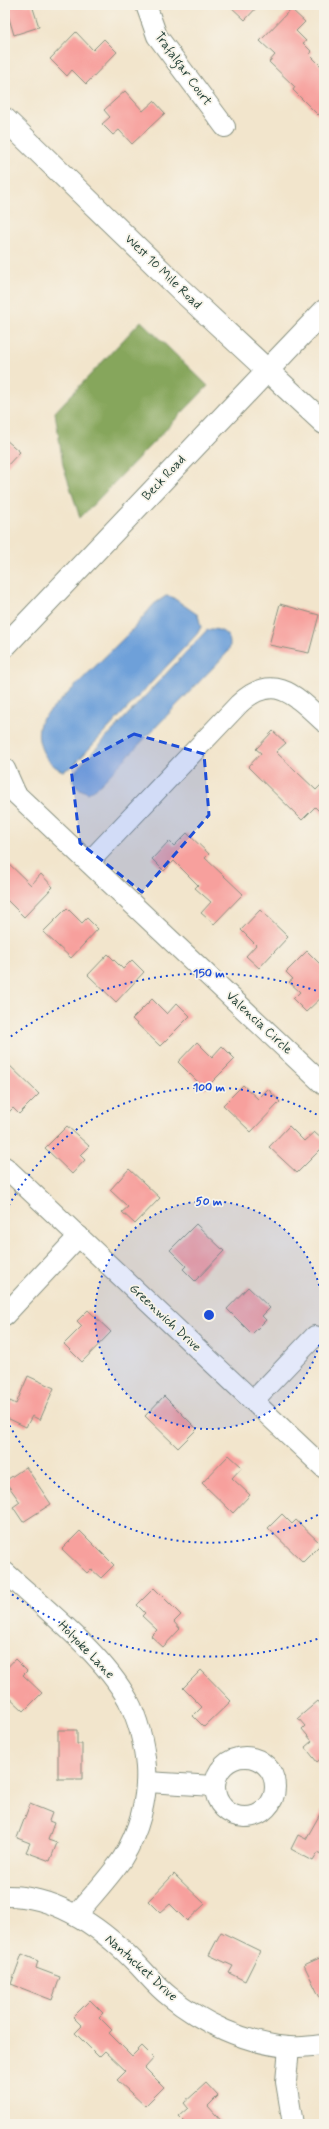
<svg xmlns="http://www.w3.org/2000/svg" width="329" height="2129" viewBox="0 0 329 2129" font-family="Mynerve,sans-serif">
  <rect width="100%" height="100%" fill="#f7f3e8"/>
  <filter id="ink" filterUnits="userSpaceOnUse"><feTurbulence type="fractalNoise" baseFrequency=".025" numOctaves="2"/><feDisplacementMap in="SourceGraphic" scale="8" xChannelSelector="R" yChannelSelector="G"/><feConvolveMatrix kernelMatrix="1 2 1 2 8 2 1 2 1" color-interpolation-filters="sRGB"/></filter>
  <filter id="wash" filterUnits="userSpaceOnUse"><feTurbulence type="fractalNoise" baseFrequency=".012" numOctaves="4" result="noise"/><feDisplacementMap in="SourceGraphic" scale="16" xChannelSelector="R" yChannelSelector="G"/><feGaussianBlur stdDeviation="0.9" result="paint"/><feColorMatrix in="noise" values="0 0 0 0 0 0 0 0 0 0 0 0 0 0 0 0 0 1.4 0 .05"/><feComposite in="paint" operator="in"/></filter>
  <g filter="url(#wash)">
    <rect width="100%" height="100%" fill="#f2e5cc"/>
    <path fill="#86a65b" stroke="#527248" d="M141,321L208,386L80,518L63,465L55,412Z"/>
    <g fill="#6ea0d9" stroke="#466e86">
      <path d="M166,596L172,597L198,615L201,627L197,634L73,766L63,771C44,764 32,737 42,719L132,630L154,604Z"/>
      <path d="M211,629C226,629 235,640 227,653L99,786L88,793L76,787L72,780L76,770L206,631Z"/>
    </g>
    <g id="blocks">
      <g fill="#f7a09d">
        <path d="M5,5H32L39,27L14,35Z"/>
        <path d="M229,5H259L245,20Z"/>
        <path d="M291,9L305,22L296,31L306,41L303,43L312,52L309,54L324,69V109L318,115L293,90L295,87L269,62L275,55L260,41Z"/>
        <path d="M76,32L93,50L104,39L117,52L86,84L72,70L67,76L50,59Z"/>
        <path d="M125,91L143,111L154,101L165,113L132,144L119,130L113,135L102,124L110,117L104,110Z"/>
        <path d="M5,439L20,452L5,468Z"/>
        <path d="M280,604L319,615L309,653L269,645Z"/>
        <path d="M273,731L286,743L276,752L316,790L324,782V816L315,807L302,820L248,767L261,753L256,749Z"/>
        <path d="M187,833L209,854L205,858L243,894L214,924L201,913L211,902L195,888L198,885L174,861L164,871L152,859L169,841L174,846Z"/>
        <path d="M5,860L31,885L41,874L53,887L24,917L5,898Z"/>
        <path d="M67,908L82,923L87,918L98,929L71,958L43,932Z"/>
        <path d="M260,910L288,937L259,968L246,956L256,945L241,930Z"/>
        <path d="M307,951L324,968V995L306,1012L293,999L300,992L289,982L293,979L286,972Z"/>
        <path d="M108,954L123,969L132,960L144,972L116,1002L88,975Z"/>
        <path d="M152,999L167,1014L177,1003L190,1016L160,1046L132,1019Z"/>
        <path d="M197,1042L212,1057L222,1046L235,1059L205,1089L178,1062Z"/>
        <path d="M5,1061L39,1094L19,1114L13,1108L5,1116Z"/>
        <path d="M243,1085L258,1099L268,1089L280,1102L251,1132L223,1105Z"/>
        <path d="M67,1126L89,1146L80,1155L85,1160L72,1174L45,1148Z"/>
        <path d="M289,1126L304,1141L314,1132L324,1141V1146L297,1173L269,1147Z"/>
        <path d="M129,1169L160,1198L135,1224L122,1212L128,1207L110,1190Z"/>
        <path d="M196,1224L224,1251L195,1281L183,1269L186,1266L170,1250Z"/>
        <path d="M248,1287L270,1308L262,1316L266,1320L252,1334L227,1309Z"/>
        <path d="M88,1310L111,1332L82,1362L64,1344L82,1326L77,1321Z"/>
        <path d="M28,1376L54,1388L40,1420L32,1416L26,1427L5,1417V1411L10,1401L16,1404Z"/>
        <path d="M164,1396L197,1429L178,1448L145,1416Z"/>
        <path d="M229,1455L242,1467L232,1478L250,1495L233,1513L202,1483Z"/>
        <path d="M26,1467L51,1504L23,1522L13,1507L20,1502L5,1481Z"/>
        <path d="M282,1514L292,1524L296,1520L321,1544L303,1562L268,1528Z"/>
        <path d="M80,1531L114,1565L101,1578L91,1569L87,1573L62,1549Z"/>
        <path d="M154,1588L181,1615L174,1622L180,1629L163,1647L151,1636L157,1630L142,1616L145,1613L137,1605Z"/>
        <path d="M15,1659L27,1671L23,1675L42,1693L24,1711L5,1693V1670Z"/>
        <path d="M201,1670L231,1701L204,1727L193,1716L202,1707L183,1688Z"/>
        <path d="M318,1701L324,1708V1756L317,1762L305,1747L312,1741L302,1729L305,1726L298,1718Z"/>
        <path d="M58,1730H77V1744H82V1779H58Z"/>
        <path d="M30,1804L52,1813L49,1821L54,1823L48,1840L57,1843L50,1861L26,1852L30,1843L17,1838Z"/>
        <path d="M324,1807V1856L318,1853L313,1861L291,1849L298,1835L306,1839Z"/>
        <path d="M174,1874L205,1904L187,1921L170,1904L160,1913L148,1901Z"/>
        <path d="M221,1932L260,1951L245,1981L229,1973L233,1966L209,1955Z"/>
        <path d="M22,1954L38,1961L36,1968L60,1977L52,2000L11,1984Z"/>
        <path d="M324,1956V2006L304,1965Z"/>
        <path d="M90,2000L103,2013L99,2017L112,2030L109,2033L132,2056L142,2046L154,2058L145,2068L164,2087L145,2106L117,2080L126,2071L105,2051L99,2057L75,2033L82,2026L73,2017Z"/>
        <path d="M206,2083L218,2096L208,2106L224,2124H187L179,2116L188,2108L184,2103Z"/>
      </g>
    </g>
  </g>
  <g filter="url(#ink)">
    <use href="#blocks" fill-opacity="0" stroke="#889180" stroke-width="1"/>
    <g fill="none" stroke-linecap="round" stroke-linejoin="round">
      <defs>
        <g id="minor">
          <path d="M146,5L157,36L225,127"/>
          <path d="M5,769L16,794L324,1085"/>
          <path d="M89,862L239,704C274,671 296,696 324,722"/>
          <path d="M5,1167L324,1468"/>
          <path d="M5,1315L79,1236"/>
          <path d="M253,1401L315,1336"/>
          <path d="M5,1572C45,1609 102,1653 128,1700C139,1721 144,1744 146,1767C148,1798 139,1832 122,1859C108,1879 91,1897 76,1915"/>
          <circle cx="245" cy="1787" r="30"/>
          <path d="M147,1782L214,1786"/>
          <path d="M5,1896C57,1895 102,1928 137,1964C147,1974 157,1987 169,1996C202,2023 245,2043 288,2047C299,2048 312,2046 324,2045"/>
          <path d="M289,2047L286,2082L293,2124"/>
        </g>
        <g id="major">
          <path d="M5,119L181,290L324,423"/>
          <path d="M5,646L324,311"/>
        </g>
      </defs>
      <use href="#minor" stroke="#889180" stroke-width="22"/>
      <use href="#major" stroke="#889180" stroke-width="24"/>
      <use href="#minor" stroke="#fff" stroke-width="20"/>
      <use href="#major" stroke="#fff" stroke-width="22"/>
    </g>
  </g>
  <path fill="#1d4ed8" fill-opacity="0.2" stroke="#1d4ed8" stroke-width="3" stroke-dasharray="8 5" stroke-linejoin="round" d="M134,734L204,754L209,815L142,892L80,843L71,768Z"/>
  <circle cx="209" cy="1315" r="114" fill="#1d4ed8" fill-opacity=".12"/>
  <g fill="none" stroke="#1d4ed8" stroke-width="2" stroke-dasharray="2 4">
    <circle cx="209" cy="1315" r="114"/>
    <path d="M323 1512A228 228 0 0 1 6 1419M6 1211A228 228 0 0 1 323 1118"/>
    <path d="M323 1637A342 342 0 0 1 6 1590M6 1040A342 342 0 0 1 323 993"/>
  </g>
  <g text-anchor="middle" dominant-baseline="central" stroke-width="3.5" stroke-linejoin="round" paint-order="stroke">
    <g font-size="13" fill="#1f3d34" stroke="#f7f3e8">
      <text transform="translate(183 69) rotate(54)">Trafalgar Court</text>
      <text transform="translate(163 272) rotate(44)">West 10 Mile Road</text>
      <text transform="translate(164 478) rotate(-47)">Beck Road</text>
      <text transform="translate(259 1023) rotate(43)">Valencia Circle</text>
      <text transform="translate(165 1318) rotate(43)">Greenwich Drive</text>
      <text transform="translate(86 1650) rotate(46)">Holyoke Lane</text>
      <text transform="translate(141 1968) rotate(42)">Nantucket Drive</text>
    </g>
  </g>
  <circle cx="209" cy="1315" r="6" fill="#1d4ed8" stroke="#f7f3e8" stroke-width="2"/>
  <g font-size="12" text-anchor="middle" font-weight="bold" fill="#1d4ed8" stroke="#f7f3e8" stroke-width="3.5" stroke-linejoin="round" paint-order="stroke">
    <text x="209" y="977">150 m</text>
    <text x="209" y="1091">100 m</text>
    <text x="209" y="1205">50 m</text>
  </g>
  <rect width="329" height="2129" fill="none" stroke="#f7f3e8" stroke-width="20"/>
</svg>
